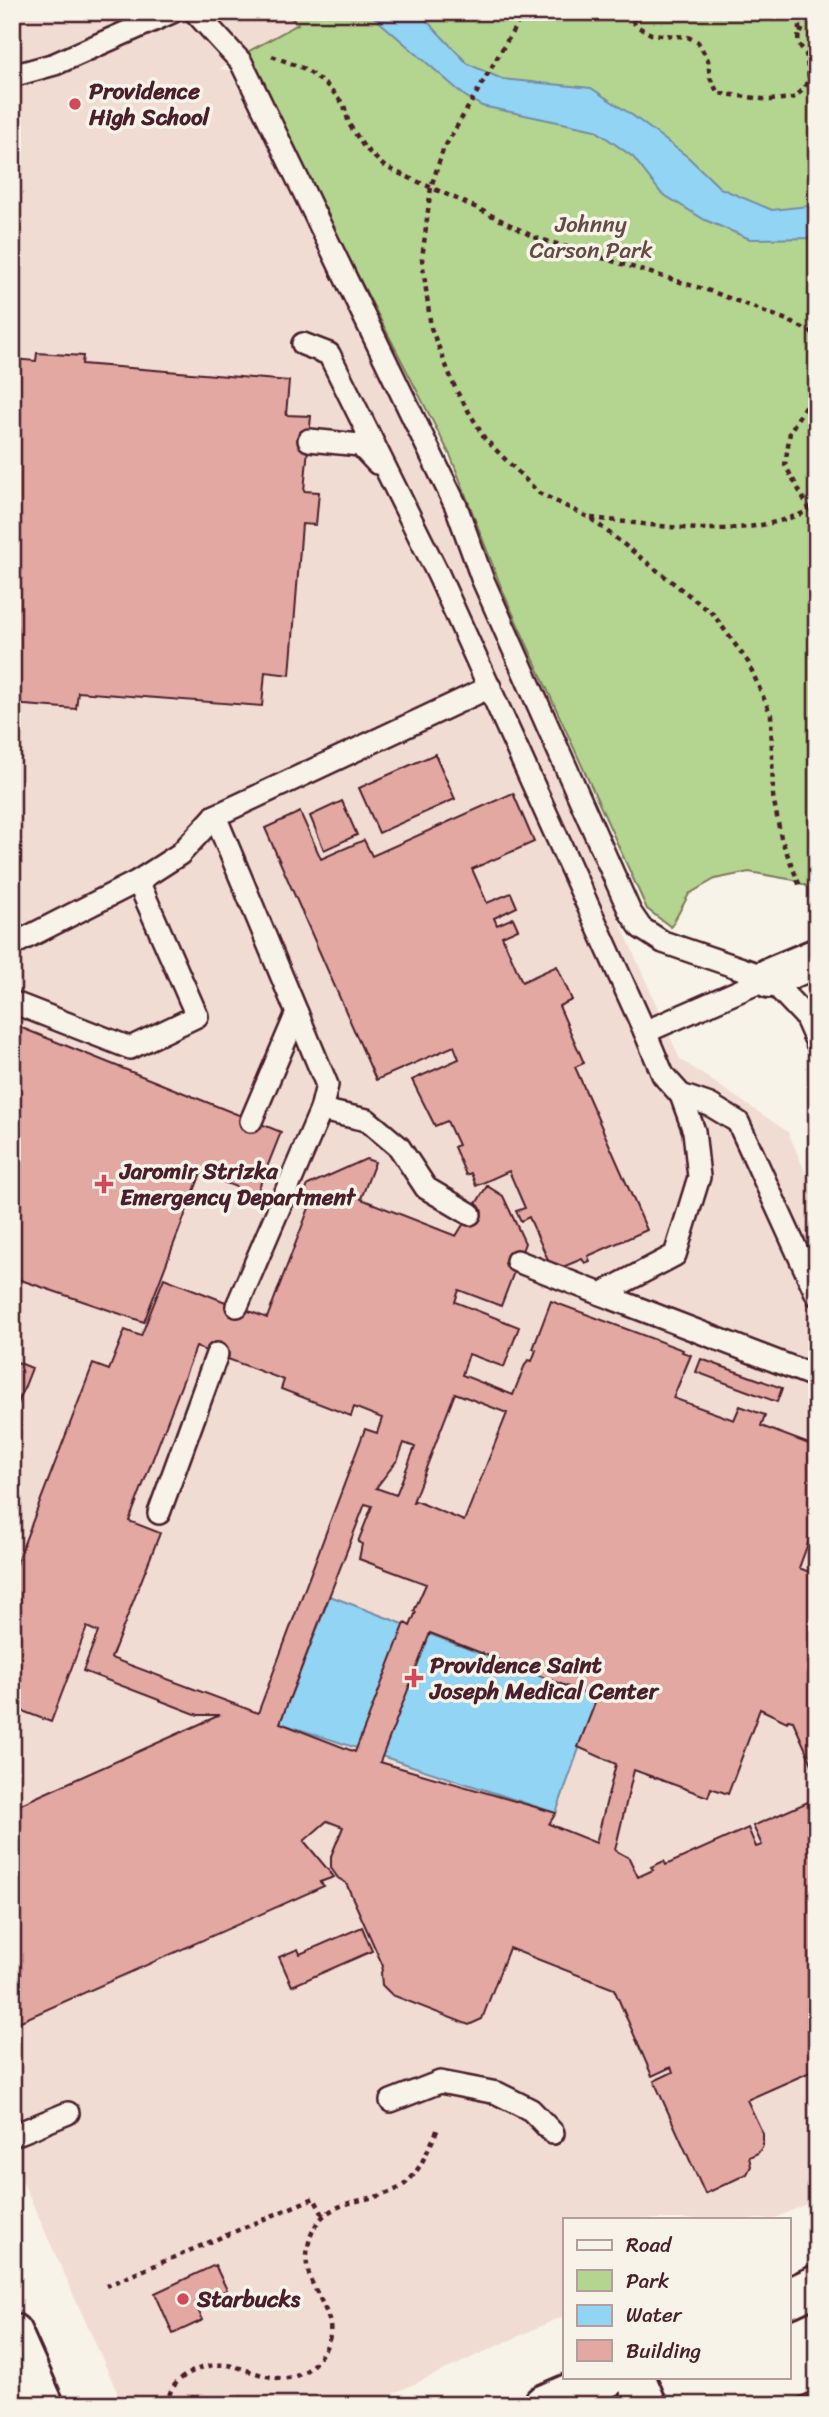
<svg xmlns="http://www.w3.org/2000/svg" width="829" height="2417" viewBox="0 0 829 2417" font-family="Sriracha,sans-serif">
  <rect width="100%" height="100%" fill="#f7f3e8"/>
  <filter id="ink" filterUnits="userSpaceOnUse"><feTurbulence type="fractalNoise" baseFrequency=".0143" numOctaves="2"/><feDisplacementMap in="SourceGraphic" scale="14" xChannelSelector="R" yChannelSelector="G"/><feConvolveMatrix kernelMatrix="1 2 1 2 8 2 1 2 1" color-interpolation-filters="sRGB"/></filter>
  <g filter="url(#ink)">
    <path fill="#f1dcd3" d="M12,12H284L298,24L219,69L230,70L444,507L465,568L680,1059L788,1132L817,1199V2199L773,2219H565V2315L368,2405H123L12,2158Z"/>
    <path fill="#b3d58f" stroke="#7e7a5d" stroke-width="2" d="M284,12H817V891L794,880L749,872L715,879L689,894L671,927L647,909L503,592L451,457L244,54L298,24Z"/>
    <g fill="#91d4f3" stroke="#758ca3" stroke-width="2">
      <path d="M368,12H416L427,21L468,64L502,79L591,88L632,115L688,157L720,188L772,210L817,205V238L750,239L705,220L661,193L633,157L595,130L482,106L465,96Z"/>
      <path d="M330,1596L597,1698L556,1813L280,1723Z"/>
    </g>
    <g fill="#e3a8a2" stroke="#4a1f2b" stroke-width="2" fill-rule="evenodd">
      <path d="M37,353L83,356L82,364L289,381L286,415L311,416L304,491L319,492L316,525L302,524L290,675L265,672L262,706L78,692L76,709L12,704V359L36,361Z"/>
      <path d="M435,754L455,799L379,833L359,788Z"/>
      <path d="M513,793L534,842L472,869L487,903L511,893L517,907L494,918L497,925L513,918L518,929L502,936L522,982L557,966L572,1000L559,1006L584,1063L575,1067L647,1230L588,1256L590,1261L585,1263L582,1259L553,1271L529,1217L521,1221L516,1211L525,1208L509,1171L476,1186L471,1173L466,1175L454,1147L458,1145L447,1121L435,1126L412,1080L459,1059L454,1046L376,1080L265,828L300,812L321,859L364,840L372,856Z"/>
      <path d="M342,801L357,835L324,850L310,816Z"/>
      <path d="M12,1024L281,1132L256,1195L201,1173L144,1322L12,1277Z"/>
      <path d="M366,1159L375,1162L361,1199L456,1236L487,1186L503,1196L525,1243L501,1306L459,1290L455,1302L519,1327L504,1367L469,1354L462,1375L513,1395L524,1367L528,1360L532,1361L536,1350L533,1349L551,1301L683,1350L682,1352L691,1355L673,1398L734,1420L740,1406L765,1415L761,1426L817,1447V1540L810,1538L799,1568L817,1575V1770L815,1771L793,1721L788,1720L787,1722L760,1709L728,1794L711,1788L708,1797L634,1770L615,1850L629,1858L638,1877L653,1870L651,1867L664,1861L666,1865L748,1828L756,1847L762,1845L753,1826L817,1798V2069L747,2100L763,2134V2146L758,2153L749,2157L751,2166L747,2174L705,2194L654,2081L673,2072L671,2067L652,2076L614,1989L509,1948L482,2019L469,2025L392,1995L382,1985L381,1973L383,1966L346,1883L338,1878L331,1868V1856L343,1827L327,1821L304,1841L334,1877L320,1882L324,1886L12,2025V1808L220,1715H198L83,1671L98,1632L87,1627L51,1722L12,1707V1575L93,1364L109,1370L125,1330L141,1336L164,1278L267,1318L309,1208L301,1204L308,1185ZM196,1347L284,1380L281,1389L351,1416L354,1407L382,1418L377,1433L365,1429L258,1713L111,1658L160,1533L129,1521ZM455,1393L507,1413L464,1521L416,1501L413,1502ZM404,1443L415,1447L396,1495L376,1488L398,1459ZM365,1504L372,1506L358,1542L362,1544L359,1559L426,1584L414,1611L416,1612L410,1626L405,1623L355,1752L280,1723ZM430,1633L597,1698L578,1747L616,1764L596,1843L549,1824L556,1813L380,1762Z"/>
      <path d="M701,1359L782,1388L777,1402L696,1372Z"/>
      <path d="M12,1360L32,1368L12,1419Z"/>
      <path d="M362,1927L372,1951L292,1986L279,1957L298,1949L300,1954Z"/>
      <path d="M215,2265L227,2290L195,2304L203,2320L173,2334L155,2293Z"/>
      <path d="M817,2389V2405H783Z"/>
    </g>
    <g fill="none" stroke-linecap="round" stroke-linejoin="round">
      <defs>
        <g id="service">
          <path d="M195,12L241,62L456,506L482,578L630,912L641,928L663,942L769,978L805,1016L817,1043"/>
          <path d="M12,76L55,64L172,12"/>
          <path d="M303,344L329,354L438,574L645,1032L769,978"/>
          <path d="M309,440L360,445L377,463"/>
          <path d="M215,816L327,1085L321,1110L237,1306"/>
          <path d="M12,945L138,881L180,854L215,816L490,687"/>
          <path d="M12,1002L130,1048L197,1016L138,881"/>
          <path d="M645,1032L663,1075L681,1095L710,1105L738,1122L817,1295"/>
          <path d="M321,1110L367,1120L399,1147L426,1188L470,1214"/>
          <path d="M251,1121L297,1013"/>
          <path d="M517,1261L601,1294L675,1255L699,1177L694,1131L681,1095"/>
          <path d="M601,1294L817,1377"/>
          <path d="M159,1513L217,1354"/>
          <path d="M391,2101L440,2082L497,2093L531,2110L553,2133"/>
          <path d="M12,2136L68,2113"/>
        </g>
        <g id="minor">
          <path d="M769,978L817,958"/>
          <path d="M635,2377L647,2405"/>
        </g>
        <g id="secondary">
          <path d="M789,2298L817,2285"/>
          <path d="M12,2333L44,2405"/>
          <path d="M543,2405L608,2377"/>
        </g>
      </defs>
      <use href="#service" stroke="#4a1f2b" stroke-width="26"/>
      <use href="#minor" stroke="#4a1f2b" stroke-width="44"/>
      <use href="#secondary" stroke="#4a1f2b" stroke-width="44"/>
      <g stroke="#4a1f2b" stroke-width="4.5" stroke-dasharray="5 5" stroke-linecap="butt">
        <path d="M524,12L443,150L431,187L422,259L431,328L456,390L485,439L539,493L590,518L713,614L748,662L771,715L773,796L781,838L801,889"/>
        <path d="M627,12L636,26L651,34L688,37L698,42L708,60L710,78L718,93L770,100L793,98L804,89L809,77L806,54L798,43L800,12"/>
        <path d="M799,30L817,37"/>
        <path d="M272,56L305,69L329,87L344,105L349,124L364,147L385,167L477,208L534,237L713,292L787,320L817,335"/>
        <path d="M810,510L785,465L790,432L817,385"/>
        <path d="M591,518C669,526 742,543 817,507"/>
        <path d="M106,2286L314,2198L323,2215"/>
        <path d="M167,2405C169,2400 169,2393 172,2389C182,2371 213,2361 232,2366C256,2371 281,2387 304,2372C313,2367 320,2357 325,2349C343,2318 310,2294 307,2265C306,2257 308,2245 310,2238C324,2194 371,2206 402,2186C420,2174 429,2146 439,2127"/>
      </g>
      <use href="#service" stroke="#f7f3e8" stroke-width="21"/>
      <use href="#minor" stroke="#f7f3e8" stroke-width="38"/>
      <use href="#secondary" stroke="#f7f3e8" stroke-width="38"/>
    </g>
  </g>
  <g fill="#d1495b" stroke="#f7f3e8" stroke-width="2.5">
    <circle cx="75" cy="104" r="7"/>
    <path d="M100.5 1173.5h7v7h7v7h-7v7h-7v-7h-7v-7h7z"/>
    <path d="M410.5 1667.5h7v7h7v7h-7v7h-7v-7h-7v-7h7z"/>
    <circle cx="183" cy="2299" r="7"/>
  </g>
  <g text-anchor="middle" dominant-baseline="central" stroke-width="7" stroke-linejoin="round" paint-order="stroke">
    <g font-size="23" font-weight="bold" fill="#4a1f2b" stroke="#f7f3e8" text-anchor="start">
      <text x="89" y="91">Providence<tspan x="89" dy="26">High School</tspan></text>
      <text x="120" y="1171">Jaromir Strizka<tspan x="120" dy="26">Emergency Department</tspan></text>
      <text x="430" y="1665">Providence Saint<tspan x="430" dy="26">Joseph Medical Center</tspan></text>
      <text x="197" y="2299">Starbucks</text>
    </g>
    <g font-size="23" fill="#644c44" stroke="#f7f3e8">
      <text x="591" y="224">Johnny<tspan x="591" dy="26">Carson Park</tspan></text>
    </g>
  </g>
  <rect width="829" height="2417" fill="none" stroke="#f7f3e8" stroke-width="42"/>
  <rect x="21" y="21" width="787" height="2375" fill="none" stroke="#4a1f2b" stroke-width="2.5" filter="url(#ink)"/>
  <rect x="563" y="2218" width="228" height="161" fill="#f7f3e8" stroke="#b29e9c" stroke-width="2"/>
  <rect x="577" y="2240" width="35" height="10" fill="#f7f3e8" stroke="#b29e9c" stroke-width="2"/>
  <text x="626" y="2252" font-size="21" fill="#4a1f2b">Road</text>
  <rect x="577" y="2270" width="35" height="21" fill="#b3d58f" stroke="#b29e9c" stroke-width="2"/>
  <text x="626" y="2288" font-size="21" fill="#4a1f2b">Park</text>
  <rect x="577" y="2305" width="35" height="21" fill="#91d4f3" stroke="#b29e9c" stroke-width="2"/>
  <text x="626" y="2322" font-size="21" fill="#4a1f2b">Water</text>
  <rect x="577" y="2340" width="35" height="21" fill="#e3a8a2" stroke="#b29e9c" stroke-width="2"/>
  <text x="626" y="2358" font-size="21" fill="#4a1f2b">Building</text>
</svg>
